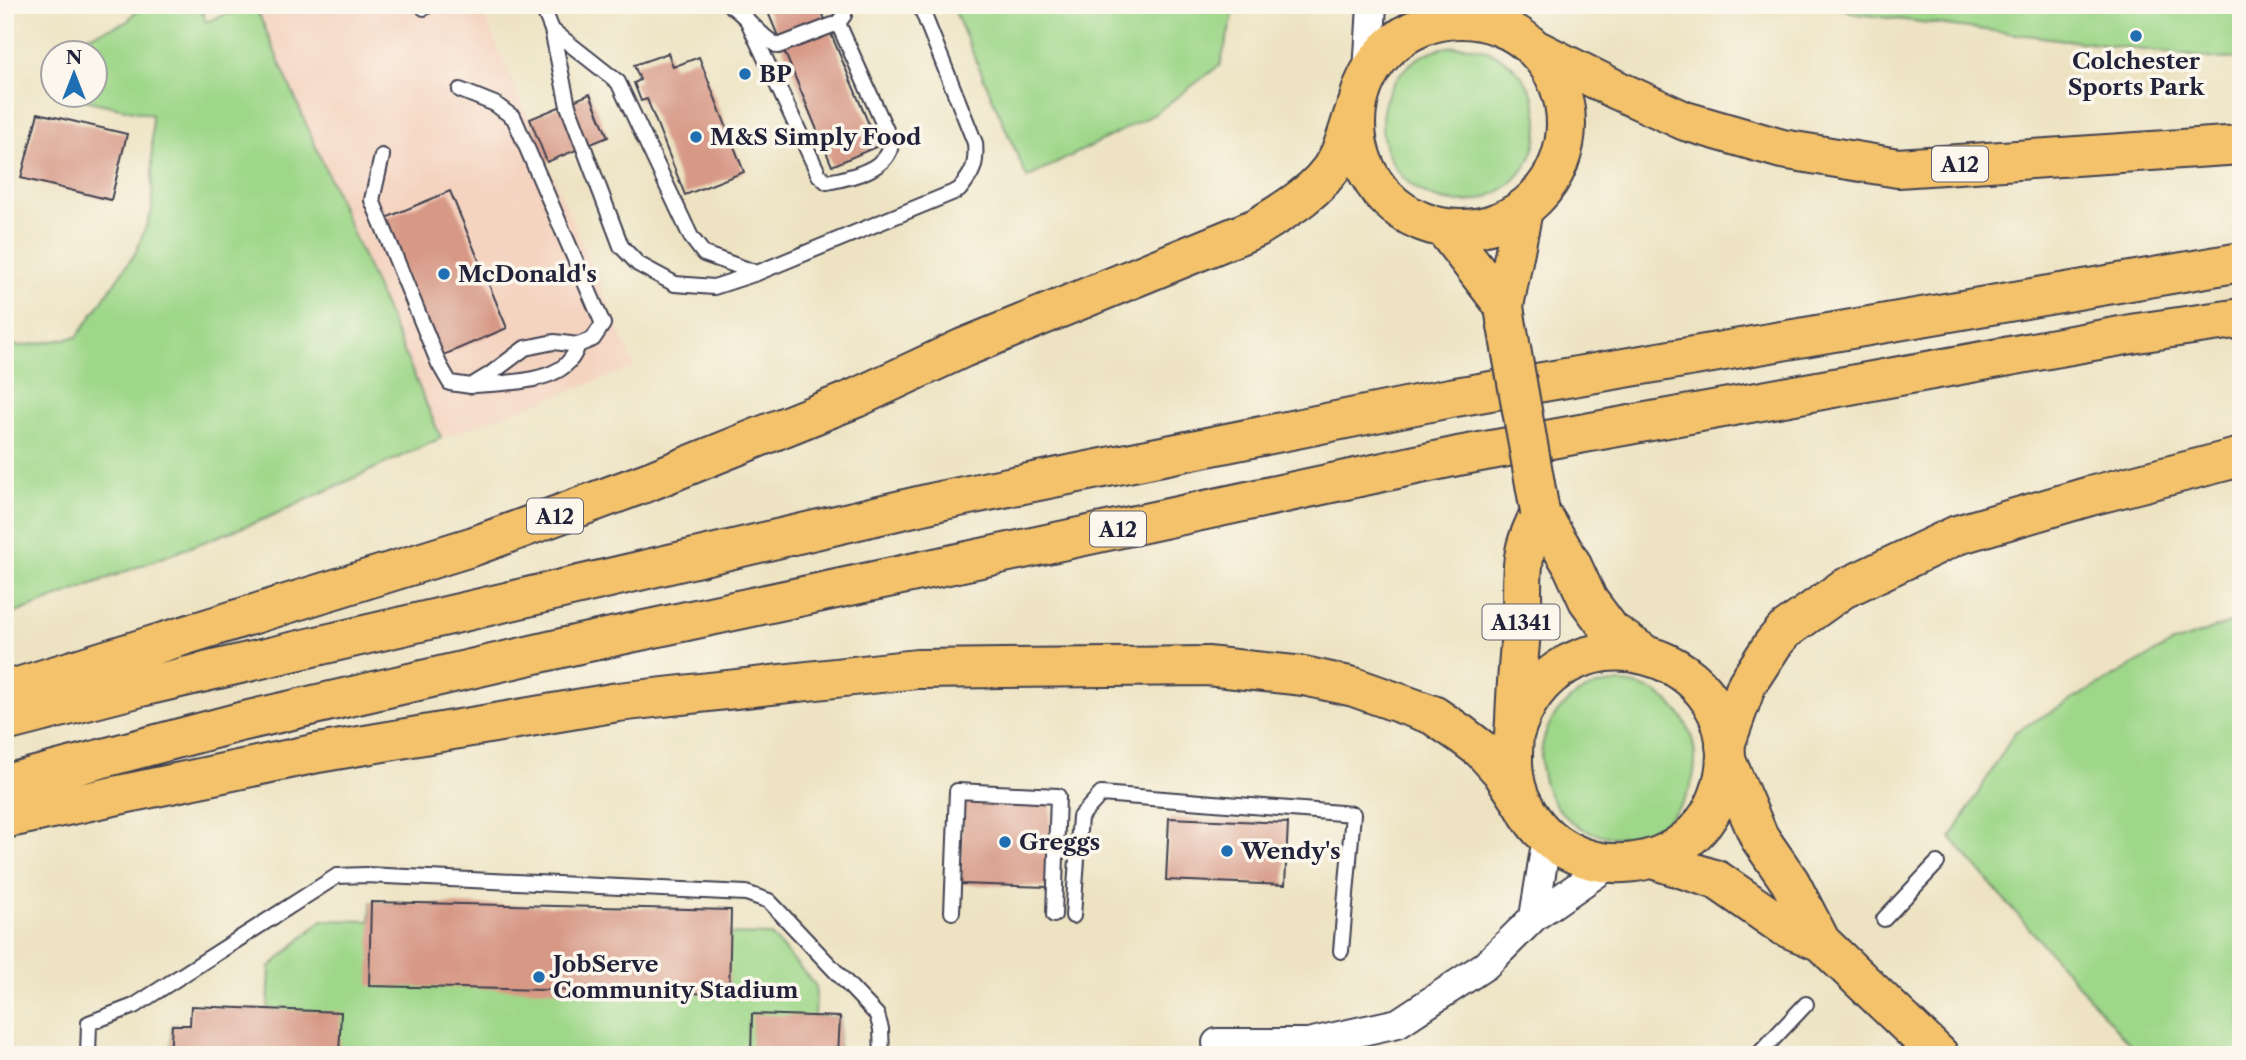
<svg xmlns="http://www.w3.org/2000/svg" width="2246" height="1060" viewBox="0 0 2246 1060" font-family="'Libre Caslon Text',serif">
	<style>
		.built { fill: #f4d3c0 }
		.green { fill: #9ed789; stroke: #607c62; stroke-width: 2 }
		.building { fill: #d79986 }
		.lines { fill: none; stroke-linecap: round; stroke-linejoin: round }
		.lane-casing { stroke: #403f4f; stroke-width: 18 }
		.street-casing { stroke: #403f4f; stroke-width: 32 }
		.primary-casing { stroke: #403f4f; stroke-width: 42 }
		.highway-casing { stroke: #403f4f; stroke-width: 42 }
		.lane { stroke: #fff; stroke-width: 14 }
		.street { stroke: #fff; stroke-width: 28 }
		.primary { stroke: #f3c26a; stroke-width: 38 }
		.highway { stroke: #f3c26a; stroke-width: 38 }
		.primary-bridge-casing { stroke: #403f4f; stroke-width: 42; stroke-linecap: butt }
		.primary-bridge { stroke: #f3c26a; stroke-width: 38 }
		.poi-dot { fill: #1f6fb2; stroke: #fbf7ec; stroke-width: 2.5 }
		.labels { text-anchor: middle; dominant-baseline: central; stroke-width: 7; stroke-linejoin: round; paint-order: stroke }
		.shield { fill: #fbf7ec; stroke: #636270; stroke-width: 2 }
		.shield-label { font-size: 21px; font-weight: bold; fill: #22223b }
		.poi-label { font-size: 23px; font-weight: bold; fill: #22223b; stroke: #fbf7ec; text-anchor: start }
	</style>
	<rect width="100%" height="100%" fill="#fbf7ec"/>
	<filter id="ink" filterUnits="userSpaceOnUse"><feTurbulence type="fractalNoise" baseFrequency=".0143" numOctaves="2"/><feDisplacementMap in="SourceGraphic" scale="14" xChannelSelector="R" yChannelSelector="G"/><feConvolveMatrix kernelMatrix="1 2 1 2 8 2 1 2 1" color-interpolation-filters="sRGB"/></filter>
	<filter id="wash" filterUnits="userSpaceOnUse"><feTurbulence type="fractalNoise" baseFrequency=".00686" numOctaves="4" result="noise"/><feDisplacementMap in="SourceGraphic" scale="28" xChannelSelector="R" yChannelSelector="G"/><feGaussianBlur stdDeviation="1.57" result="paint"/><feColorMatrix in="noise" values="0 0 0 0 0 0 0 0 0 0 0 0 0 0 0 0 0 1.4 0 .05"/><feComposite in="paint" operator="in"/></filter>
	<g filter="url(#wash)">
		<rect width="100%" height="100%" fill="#ede3c2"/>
		<path class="built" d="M 255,5 L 480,5 L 635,367 L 441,438 Z"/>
		<path class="green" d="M 141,5 L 200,5 L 206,22 L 250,5 L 255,5 L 441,438 L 267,518 L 5,617 L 5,345 L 22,346 L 77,337 L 136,252 L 152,211 L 152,115 L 62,95 L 94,94 L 94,52 L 57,52 L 60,46 L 127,22 Z
			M 952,5 L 1236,5 L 1220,65 L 1153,115 L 1027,178 Z
			M 1834,5 L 2241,5 L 2241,58 L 2217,59 L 1857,14 Z
			M1382 124a78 78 0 1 1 156 0a78 78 0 1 1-156 0Z
			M 2241,619 L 2241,1055 L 2139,1055 L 1951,838 L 2015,732 L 2171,644 Z
			M1541 760a77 77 0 1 1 154 0a77 77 0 1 1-154 0Z
			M 371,902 L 730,934 L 771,935 L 816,986 L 815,1017 L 840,1017 L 838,1055 L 170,1055 L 172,1025 L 190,1025 L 268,1009 L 270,967 L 322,920 L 370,921 Z"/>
		<g id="blocks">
			<path class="building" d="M 765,5 L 819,5 L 878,146 L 832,166 Z
				M 668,53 L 673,67 L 699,57 L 744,172 L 685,195 L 647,99 L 641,101 L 634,83 L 640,80 L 634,65 Z
				M 590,94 L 608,137 L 547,162 L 530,119 Z
				M 38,113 L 127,134 L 111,200 L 21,178 Z
				M 450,191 L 507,328 L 439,357 L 381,220 Z
				M 964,797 L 1051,800 L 1048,887 L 960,884 Z
				M 1169,818 L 1288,823 L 1285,885 L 1166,880 Z
				M 371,902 L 731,910 L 729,994 L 369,986 Z
				M 191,1006 L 341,1012 L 339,1055 L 170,1055 L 172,1025 L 190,1025 Z
				M 752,1014 L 840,1017 L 838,1055 L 751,1055 Z"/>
		</g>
	</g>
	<g filter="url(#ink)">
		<use href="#blocks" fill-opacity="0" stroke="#403f4f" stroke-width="2"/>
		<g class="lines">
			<g class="lane-casing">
				<path id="lane" d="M 542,5 L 552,30 L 568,106 L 621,246 L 638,264 L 675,284 L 714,287 L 757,273 L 959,190 C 973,173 977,165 975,143 L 920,5
					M 730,5 C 748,17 759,36 778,46 L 838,23 L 844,15 L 845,5
					M 424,8 L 427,5
					M 745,15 L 819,175 L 827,182 C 849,178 892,169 891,141 L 838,23
					M 552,30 L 618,82 L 691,237 L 704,254 L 757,273
					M 382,156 L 372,200 L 439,364 L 450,383 L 471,386 L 489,375 L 525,348 L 554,342 L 578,345 L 593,339 L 603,324 L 514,118 L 495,104 L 460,90
					M 475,385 C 502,383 553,383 570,360 C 574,356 576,350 578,345
					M 952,912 L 957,791 L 1058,796 L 1054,915
					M 1073,916 L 1080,817 L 1101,794 L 1353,814 L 1341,951
					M 1884,919 L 1937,863
					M 1759,1054 L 1806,1004
					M 88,1055 L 89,1023 L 134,1006 L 337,876 L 366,875 L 746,893 L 769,901 L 877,1015 L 881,1029 L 882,1055"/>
			</g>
			<g class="street-casing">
				<path id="street" d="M 1480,5 L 1513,31
					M 1368,73 L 1372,5
					M 1534,917 L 1547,837
					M 1217,1043 L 1308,1043 L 1398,1023 L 1486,965 L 1534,917 L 1610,864"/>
			</g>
			<g class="primary-casing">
				<path id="primary" d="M1356 124a105 105 0 1 1 210 0a105 105 0 1 1-210 0Z
					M 1444,228 L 1504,306
					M 1506,320 L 1504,306 L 1523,210
					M 1540,512 L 1571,563 L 1588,600 L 1611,631 L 1643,653
					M 1514,735 C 1557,591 1756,651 1722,784 C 1698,879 1566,892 1523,804 C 1509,777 1513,750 1515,721 C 1516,687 1519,654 1522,620 C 1523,598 1520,573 1525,552 C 1527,538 1535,524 1540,512
					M 1726,760 L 1759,837 L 1790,882 L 1821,942 L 1939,1055
					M 1652,859 L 1717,880 L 1783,926 L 1821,942"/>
			</g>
			<g class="highway-casing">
				<path id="highway" d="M 1539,51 L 1617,90 L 1685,121 L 1782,149 L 1898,168 L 2241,145
					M 5,691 L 474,546 L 650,481 L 856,398 L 963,348 L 1256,228 C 1284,211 1319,191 1336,161 C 1345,146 1349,126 1355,110
					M 5,722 L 141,687 L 944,500 L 1450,398 L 2241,262
					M 1725,745 L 1747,684 L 1773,644 L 1784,631 L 1843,589 L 1957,535 L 2090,496 L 2241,457
					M 5,784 L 240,722 L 579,644 L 1458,456 L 2137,333 L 2241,318
					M 5,819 L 318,753 L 618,702 L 917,669 L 1207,666 L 1304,676 L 1354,687 L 1433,715 L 1461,734 L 1482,750 L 1501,771 L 1523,804"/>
			</g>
			<use href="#lane" class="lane"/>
			<use href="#street" class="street"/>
			<use href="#primary" class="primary"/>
			<use href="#highway" class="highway"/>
			<g class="primary-bridge-casing">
				<path id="primary-bridge" d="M 1506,320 L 1540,512"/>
			</g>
			<use href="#primary-bridge" class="primary-bridge"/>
		</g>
	</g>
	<g class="poi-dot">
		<circle cx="2136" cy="36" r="7"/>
		<circle cx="745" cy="74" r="7"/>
		<circle cx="696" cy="137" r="7"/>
		<circle cx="444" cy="274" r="7"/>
		<circle cx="1005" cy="842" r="7"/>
		<circle cx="1227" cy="851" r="7"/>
		<circle cx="539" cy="977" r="7"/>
	</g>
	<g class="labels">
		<g class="shield">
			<rect x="1932" y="146.5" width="56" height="35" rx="5"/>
			<rect x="527" y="498.5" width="56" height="35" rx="5"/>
			<rect x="1090" y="511.5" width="56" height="35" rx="5"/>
			<rect x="1482.5" y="604.5" width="77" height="35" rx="5"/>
		</g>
		<g class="shield-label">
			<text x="1960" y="164">A12</text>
			<text x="555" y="516">A12</text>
			<text x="1118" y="529">A12</text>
			<text x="1521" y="622">A1341</text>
		</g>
		<g class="poi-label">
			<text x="2136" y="61" text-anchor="middle">Colchester<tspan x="2136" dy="26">Sports Park</tspan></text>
			<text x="759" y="74">BP</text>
			<text x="710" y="137">M&amp;S Simply Food</text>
			<text x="458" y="274">McDonald's</text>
			<text x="1019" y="842">Greggs</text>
			<text x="1241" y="851">Wendy's</text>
			<text x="553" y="964">JobServe<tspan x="553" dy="26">Community Stadium</tspan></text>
		</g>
	</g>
	<rect width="2246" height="1060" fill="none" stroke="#fbf7ec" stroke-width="28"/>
	<g transform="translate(74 74)"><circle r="33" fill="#fbf7ec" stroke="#a4a2a5" stroke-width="2"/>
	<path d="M0-5L12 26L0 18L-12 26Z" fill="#1f6fb2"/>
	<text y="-10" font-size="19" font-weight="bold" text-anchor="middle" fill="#22223b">N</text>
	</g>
</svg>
